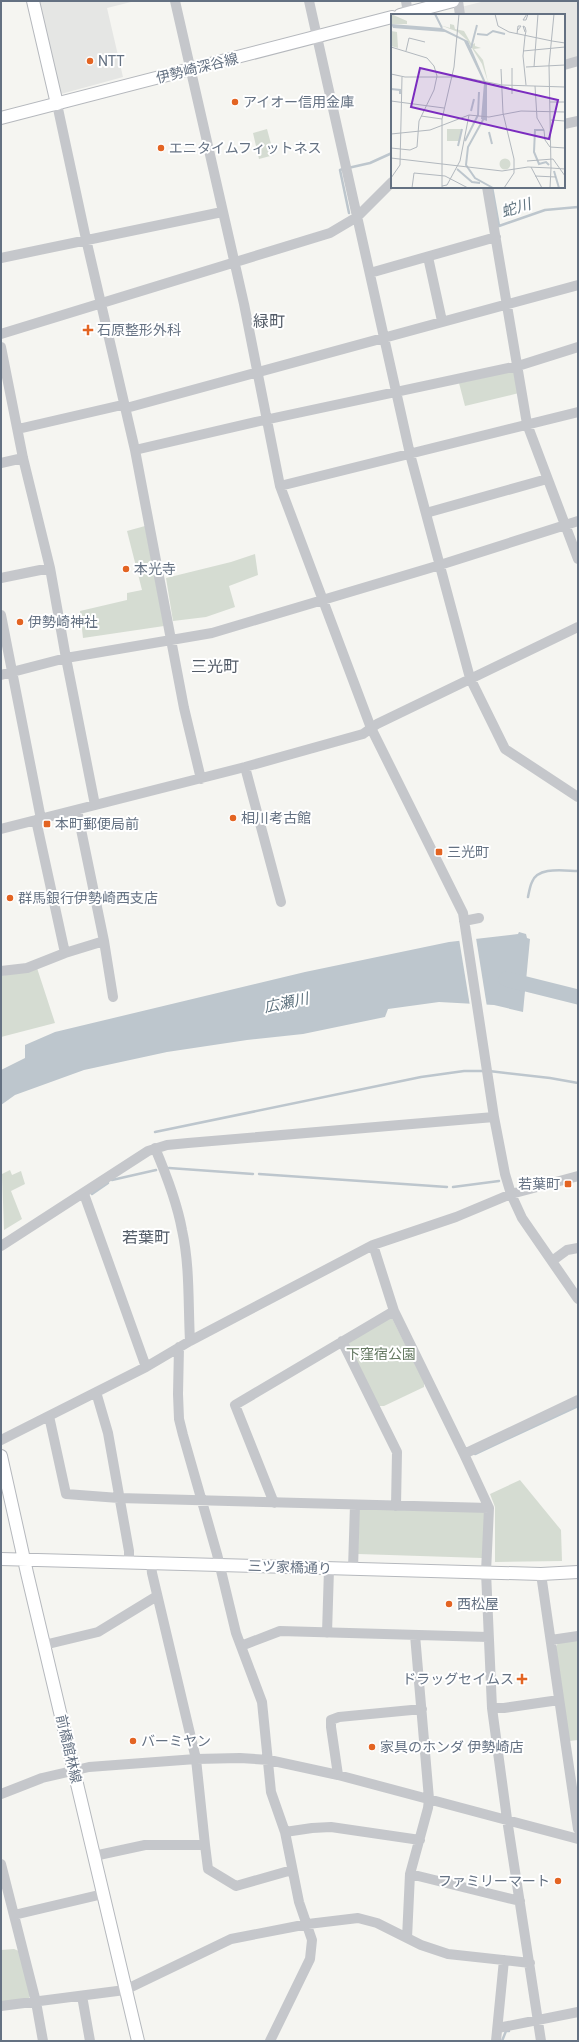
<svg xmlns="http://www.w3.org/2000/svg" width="579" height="2042" viewBox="0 0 579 2042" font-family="Roboto,'Noto Sans JP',sans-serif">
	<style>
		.built { fill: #e5e6e4 }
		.green { fill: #d5dcd2 }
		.water { fill: #bdc6cd }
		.pier { fill: #f5f5f1 }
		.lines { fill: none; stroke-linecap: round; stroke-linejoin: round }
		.stream { stroke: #bdc6cd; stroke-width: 2.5 }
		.river { stroke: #bdc6cd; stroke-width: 15 }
		.major-casing { stroke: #b5b8bd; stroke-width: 14 }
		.minor { stroke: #c5c7cb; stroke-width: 10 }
		.major { stroke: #fff; stroke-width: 12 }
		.poi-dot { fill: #e36422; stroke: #fff; stroke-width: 1.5 }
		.labels { text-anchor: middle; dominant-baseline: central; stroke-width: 4; stroke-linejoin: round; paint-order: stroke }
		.poi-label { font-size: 14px; fill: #647182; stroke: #fff; text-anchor: start }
		.street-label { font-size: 14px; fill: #647182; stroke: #fff }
		.park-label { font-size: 14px; fill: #657962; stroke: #fff }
		.water-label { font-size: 15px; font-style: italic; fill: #5f737f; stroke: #fff }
		.quarter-label { font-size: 16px; fill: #525b67; stroke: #fff }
		.inset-river { fill: none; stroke: #bdc6cd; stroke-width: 2 }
		.inset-road { fill: none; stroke: #b2b8be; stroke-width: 1 }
		.view { fill: #7b2cbf; fill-opacity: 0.15; stroke: #7b2cbf; stroke-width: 2 }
		.inset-edge { fill: none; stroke: #647182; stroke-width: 2 }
	</style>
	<rect width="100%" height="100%" fill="#f5f5f1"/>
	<path class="built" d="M 39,1 L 135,1 L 107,8 L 123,77 L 61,94 Z
		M 485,1 L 578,1 L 578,59 L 564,63 L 564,15 L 463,15 L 461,7 Z"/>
	<path class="green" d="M 267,129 L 274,155 L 259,159 L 253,133 Z
		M 514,371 L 519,393 L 465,406 L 459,383 Z
		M 145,526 L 164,626 L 83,638 L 80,611 L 127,600 L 127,593 L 142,590 L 127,531 Z
		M 255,554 L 258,575 L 229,586 L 235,607 L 206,617 L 173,621 L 166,578 L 231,562 Z
		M 37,968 L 55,1023 L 1,1037 L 1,976 Z
		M 10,1170 L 12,1175 L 21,1171 L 25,1184 L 11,1191 L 22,1219 L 4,1230 L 2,1174 Z
		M 388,1317 L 392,1318 L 424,1382 L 424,1387 L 384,1406 L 379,1406 L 348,1345 L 349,1340 Z
		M 520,1480 L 561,1530 L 562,1561 L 495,1562 L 495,1507 L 490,1494 Z
		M 359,1509 L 484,1511 L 486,1513 L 482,1558 L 358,1554 Z
		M 578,1640 L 578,1740 L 569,1741 L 556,1647 L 558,1643 Z
		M 14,1949 L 19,1951 L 30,1996 L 29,1998 L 1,2002 L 1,1950 Z"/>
	<path class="water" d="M 519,932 L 526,934 L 527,938 L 530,939 L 523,1012 L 494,1005 L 439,1002 L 388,1009 L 385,1017 L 303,1034 L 247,1040 L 167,1052 L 84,1070 L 15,1095 L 1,1105 L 1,1070 L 25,1058 L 25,1045 L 55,1032 L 305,972 L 449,942 L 518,934 Z"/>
	<path class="pier" d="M 476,938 L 487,1007 L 470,1006 L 459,939 Z"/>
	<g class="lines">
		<path class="stream" d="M 348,168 L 370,163 L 392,153
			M 343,169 L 340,170 L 349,213
			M 492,187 L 499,226 L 545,210 L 578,207
			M 528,897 C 529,892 530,886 532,882 C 538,866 565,871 578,871
			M 489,1071 L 550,1078 L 578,1083
			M 155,1132 L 421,1077 L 464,1071 L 484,1071
			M 169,1168 L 253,1174
			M 259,1174 L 447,1187
			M 112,1180 L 156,1170
			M 453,1187 L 499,1181
			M 92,1194 L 108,1183
			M 475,1454 L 578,1406
			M 502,2041 L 506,2031 L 509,2031"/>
		<path class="river" d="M 506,979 L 578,997"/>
		<g class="major-casing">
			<path id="major" d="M 33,1 L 57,104
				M 400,15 L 453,1
				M 1,118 L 392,17
				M 1,1456 L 27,1573 L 138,2041
				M 1,1559 L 541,1574 L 578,1572"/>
		</g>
		<path class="minor" d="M 175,1 L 244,304 L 280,486 L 371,728 L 463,913 L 494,1117 L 505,1174 L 511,1194 L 522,1218 L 578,1299
			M 309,1 L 410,454 L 470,678 L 505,749 L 578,797
			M 406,1 L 408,13
			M 458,1 L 460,15
			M 564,65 L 578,61
			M 57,104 L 86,239 L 135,450 L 184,708 L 201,779
			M 564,124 L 578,121
			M 487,187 L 527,424 L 578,559
			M 428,257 L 442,321
			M 1,258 L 222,212
			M 370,273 L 496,237
			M 1,334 L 330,233 L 357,217 L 392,182
			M 1,347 L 23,458 L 50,568 L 66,658 L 95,805
			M 18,429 L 122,405 L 130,407 L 578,285
			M 135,450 L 260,421 L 518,366 L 578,347
			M 1,463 L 23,458
			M 280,486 L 578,412
			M 426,513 L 547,479
			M 1,578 L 50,568
			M 1,615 L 41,819
			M 1,675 L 66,658 L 212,633 L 440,565 L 578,521
			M 245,767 L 281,902
			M 77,810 L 104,941 L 113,997
			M 36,820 L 65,953
			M 1,829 L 245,767 L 363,734 L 377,724 L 578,627
			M 464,921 L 479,918
			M 1,971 L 27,968 L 65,953 L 104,941
			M 155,1148 C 166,1174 177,1202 182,1230 C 190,1266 188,1304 190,1341
			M 84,1194 L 146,1367
			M 373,1245 L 394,1311 L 464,1454 L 489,1508 L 486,1572 L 492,1708 L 507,1819 L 541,2041
			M 1,1246 L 148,1151 L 167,1145 L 188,1143 L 494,1117
			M 552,1261 L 567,1250 L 578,1248
			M 342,1341 L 397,1452 L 396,1506
			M 179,1347 L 178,1394 L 179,1419 L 183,1435 L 217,1554 L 236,1633 L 262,1702 L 271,1792 L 285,1832 L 299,1902 L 312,1940 L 310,1959 L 270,2041
			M 96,1392 L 108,1433 L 129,1551 L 129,1562
			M 49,1416 L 66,1494 L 119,1498 L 489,1508
			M 1,1440 L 146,1367 L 190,1341 L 373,1245 L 456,1217 L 511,1194 L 578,1176
			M 464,1454 L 578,1400
			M 274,1503 L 235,1405 L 394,1311
			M 353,1569 L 355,1505
			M 541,1574 L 578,1829
			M 327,1633 L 329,1569
			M 551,1640 L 578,1636
			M 44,1645 L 98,1632 L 157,1596
			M 241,1646 L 280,1631 L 488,1637
			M 492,1708 L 504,1708 L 559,1700
			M 338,1775 L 331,1727 L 331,1720 L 339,1717 L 422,1709
			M 1,1794 L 42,1778 L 89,1767 L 196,1759 L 240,1758 L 269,1760 L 338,1775 L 578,1839
			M 285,1832 L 312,1828 L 331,1827 L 420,1840
			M 205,1845 L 208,1869 L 236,1886 L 292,1870
			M 94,1856 L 145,1845 L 205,1845 L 196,1759 L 152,1573 L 151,1563
			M 1,1864 L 36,2002 L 43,2041
			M 410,1874 L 520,1901
			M 14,1915 L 103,1894
			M 407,1938 L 410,1874 L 428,1808 L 429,1799 L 415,1635
			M 82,1996 L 90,2041
			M 1,2006 L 125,1990 L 231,1939 L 308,1924 L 358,1918 L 377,1923 L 421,1945 L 448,1954 L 530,1963
			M 498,2028 L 578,2012
			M 496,2041 L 504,1960"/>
		<use href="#major" class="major"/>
	</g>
	<g class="poi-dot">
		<circle cx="90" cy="61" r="4"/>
		<circle cx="235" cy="102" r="4"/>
		<circle cx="161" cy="148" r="4"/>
		<path d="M86 324h4v4h4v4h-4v4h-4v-4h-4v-4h4z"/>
		<circle cx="126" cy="569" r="4"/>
		<circle cx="20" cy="622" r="4"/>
		<circle cx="233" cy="818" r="4"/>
		<rect x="43" y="820" width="8" height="8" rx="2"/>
		<rect x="435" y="848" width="8" height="8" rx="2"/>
		<circle cx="10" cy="898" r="4"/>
		<rect x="564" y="1180" width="8" height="8" rx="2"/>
		<circle cx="449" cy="1604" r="4"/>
		<path d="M520 1673h4v4h4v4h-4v4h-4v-4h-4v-4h4z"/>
		<circle cx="133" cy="1741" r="4"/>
		<circle cx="372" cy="1747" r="4"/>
		<circle cx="558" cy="1881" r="4"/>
	</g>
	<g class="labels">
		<g class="poi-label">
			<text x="98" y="61">NTT</text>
			<text x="243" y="102">アイオー信用金庫</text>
			<text x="169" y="148">エニタイムフィットネス</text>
			<text x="97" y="330">石原整形外科</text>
			<text x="134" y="569">本光寺</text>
			<text x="28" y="622">伊勢崎神社</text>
			<text x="241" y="818">相川考古館</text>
			<text x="55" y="824">本町郵便局前</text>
			<text x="447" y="852">三光町</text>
			<text x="18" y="898">群馬銀行伊勢崎西支店</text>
			<text x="560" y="1184" text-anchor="end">若葉町</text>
			<text x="457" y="1604">西松屋</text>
			<text x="514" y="1679" text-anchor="end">ドラッグセイムス</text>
			<text x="141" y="1741">バーミヤン</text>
			<text x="380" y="1747">家具のホンダ 伊勢崎店</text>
			<text x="550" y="1881" text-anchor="end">ファミリーマート</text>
		</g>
		<g class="street-label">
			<text transform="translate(197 68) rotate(-14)">伊勢崎深谷線</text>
			<text transform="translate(290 1567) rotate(2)">三ツ家橋通り</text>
			<text transform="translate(69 1749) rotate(77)">前橋館林線</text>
		</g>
		<g class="park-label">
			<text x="381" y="1354">下窪宿公園</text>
		</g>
		<g class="water-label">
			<text transform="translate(516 208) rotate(-17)">蛇川</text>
			<text transform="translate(286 1003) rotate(-12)">広瀬川</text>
		</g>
		<g class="quarter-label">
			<text x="269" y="321">緑町</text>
			<text x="215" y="666">三光町</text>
			<text x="146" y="1237">若葉町</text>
		</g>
	</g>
	<g transform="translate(391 14)">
		<rect width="174" height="174" fill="#f5f5f1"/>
		<path d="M 0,0 L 16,7 L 16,10 L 0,10 ZM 59,10 L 63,11 L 64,15 L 73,17 L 81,31 L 84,29 L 84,32 L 90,34 L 83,35 L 92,46 L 97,68 L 91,50 L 76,26 L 67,18 L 49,11 L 59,14 ZM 0,17 L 6,18 L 7,34 L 0,32 ZM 56,115 L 71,115 L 69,127 L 56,127 ZM108.5 150a5.5 5.5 0 1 1 11 0a5.5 5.5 0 1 1-11 0Z" fill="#d5dcd2"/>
		<path d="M 0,10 L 51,14 L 77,27 L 96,71 L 96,107 L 90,105 L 93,69 L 73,27 L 54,18 L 2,14 Z" fill="#bdc6cd"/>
		<path class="inset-river" d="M 44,0 L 51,14M 86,20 L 96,21 L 102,17 L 114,20M 80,34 L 86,11M 0,75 L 9,76 L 9,80M 80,97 L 83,85M 93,104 L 77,133 L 75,151 L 84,164 L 102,174M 153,116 L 144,116 L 143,138 L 148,150 L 155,148 L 158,151M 98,118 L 101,130M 74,127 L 87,101 L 88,78M 67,132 L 71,115M 66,155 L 81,168 L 89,169M 163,157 L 168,174"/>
		<path class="inset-road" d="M 104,0 L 107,12 L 118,18 L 161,27M 136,0 L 132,6 L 135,6 L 137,0M 126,20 L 127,12 L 130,12 L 127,16M 134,22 L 135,17 L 134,13 L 132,12 L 134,18M 134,22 L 132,42 L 135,71M 161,27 L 174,29M 0,33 L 36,44 L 43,52 L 46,62 L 43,76 L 28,107 L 26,133 L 19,136 L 0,134M 15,37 L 18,24 L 34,28M 132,37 L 174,33M 135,53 L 174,51M 143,53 L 147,0M 121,54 L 121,80M 110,55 L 112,99 L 123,145 L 123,159 L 113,174M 0,60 L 14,63 L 71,63 L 111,71 L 174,73M 144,72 L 146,104 L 153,116 L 154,126 L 159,133 L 174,134M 0,87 L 53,94M 159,88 L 174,88M 30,102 L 51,105M 160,106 L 174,107M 0,120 L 39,116 L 78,101 L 98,103 L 130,97 L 174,98M 0,144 L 111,157 L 137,153 L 160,154 L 158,51 L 163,0M 136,147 L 162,145 L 174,162M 140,153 L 151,174M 160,154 L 174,155M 144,162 L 165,163M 0,164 L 9,151 L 11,63M 51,172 L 56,171 L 69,147 L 78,101M 21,174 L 23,159 L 54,162 L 77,174M 51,174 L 51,105 L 63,53 L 68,0M 159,174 L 160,154"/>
		<path class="view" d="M 29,54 L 167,86 L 158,125 L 20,93 Z"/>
		<rect width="174" height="174" class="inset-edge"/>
	</g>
	<rect width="579" height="2042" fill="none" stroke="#647182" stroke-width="4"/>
</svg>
